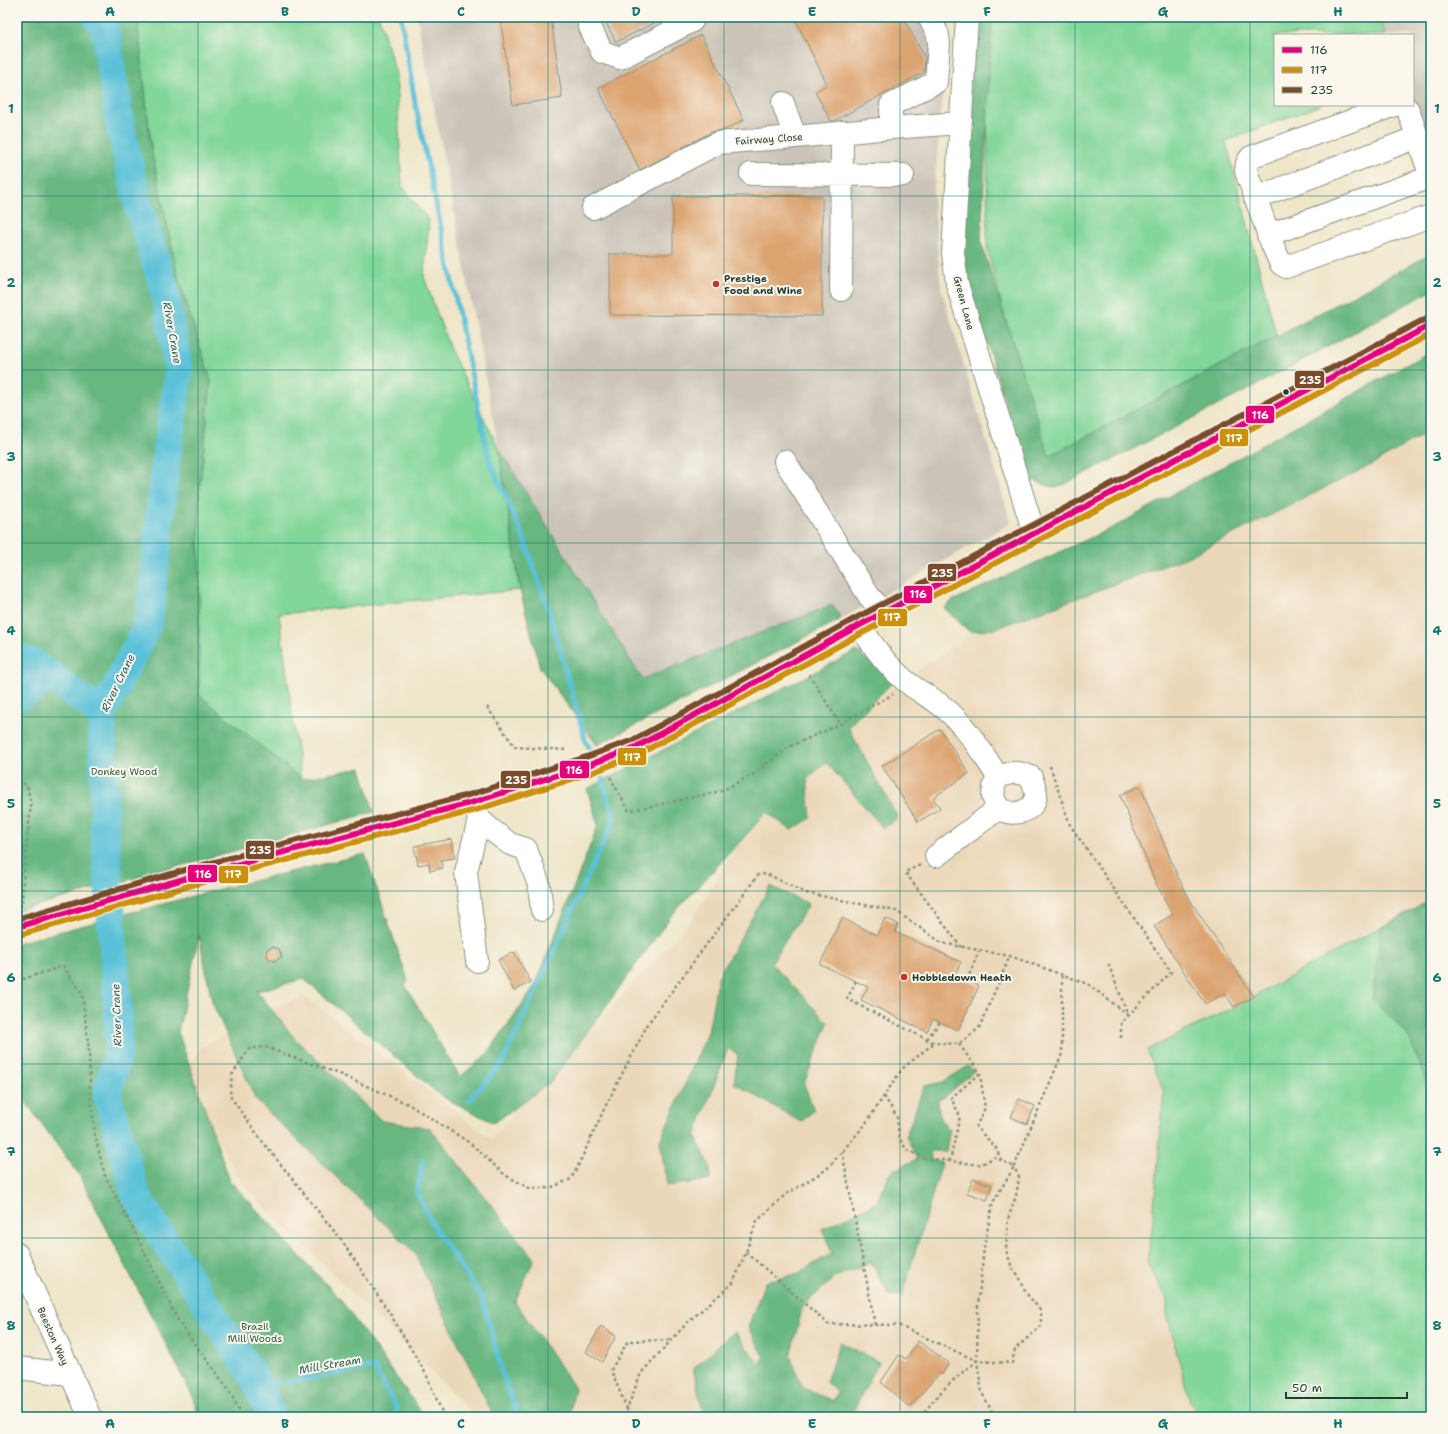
<svg xmlns="http://www.w3.org/2000/svg" width="1448" height="1434" viewBox="0 0 1448 1434" font-family="'Shantell Sans',sans-serif">
	<style>
		.built { fill: #ebd8ba }
		.industrial { fill: #cbc3b8 }
		.green { fill: #81d699; stroke: #508a66 }
		.forest { fill: #68b781; stroke: #447a5a }
		.lines { fill: none; stroke-linecap: round; stroke-linejoin: round }
		.stream { stroke: #5ac1d8; stroke-width: 5 }
		.river { stroke: #5ac1d8; stroke-width: 29 }
		.building { fill: #dba370 }
		.minor-casing { stroke: #87927e; stroke-width: 24 }
		.major-casing { stroke: #87927e; stroke-width: 24 }
		.path { stroke: #87927e; stroke-width: 2.5; stroke-dasharray: 3 3; stroke-linecap: butt }
		.minor { stroke: #fff; stroke-width: 22 }
		.major { stroke: #fff; stroke-width: 22 }
		.major-bridge-casing { stroke: #87927e; stroke-width: 24; stroke-linecap: butt }
		.major-bridge { stroke: #fff; stroke-width: 22 }
		.bus-1-casing { stroke: #fbf7ec; stroke-width: 9 }
		.bus-2-casing { stroke: #fbf7ec; stroke-width: 9 }
		.bus-3-casing { stroke: #fbf7ec; stroke-width: 9 }
		.bus-1 { stroke: #e5007d; stroke-width: 6 }
		.bus-2 { stroke: #cc910a; stroke-width: 6 }
		.bus-3 { stroke: #7a4b2a; stroke-width: 6 }
		.grid { fill: none; stroke: #0f766e; stroke-width: 1; stroke-opacity: 0.55 }
		.poi-dot { fill: #c8321e; stroke: #fbf7ec; stroke-width: 1.5 }
		.bus-dot { fill: #1f3d34; stroke: #fbf7ec; stroke-width: 1.5 }
		.labels { text-anchor: middle; dominant-baseline: central; stroke-width: 4; stroke-linejoin: round; paint-order: stroke }
		.street-label { font-size: 10px; fill: #1f3d34; stroke: #fbf7ec }
		.poi-label { font-size: 10px; font-weight: bold; fill: #1f3d34; stroke: #fbf7ec; text-anchor: start }
		.park-label { font-size: 10px; fill: #335c48; stroke: #fbf7ec }
		.water-label { font-size: 11px; font-style: italic; fill: #2e5e5d; stroke: #fbf7ec }
		.line-badge { stroke: #fbf7ec; stroke-width: 1.5 }
		.badge-label { font-size: 11px; text-anchor: middle; font-weight: bold; fill: #fff }
		.neatline { fill: none; stroke: #0f766e; stroke-width: 1.5 }
		.grid-label { font-size: 13px; text-anchor: middle; font-weight: bold; fill: #0f766e }
	</style>
	<rect width="100%" height="100%" fill="#fbf7ec"/>
	<filter id="ink" filterUnits="userSpaceOnUse"><feTurbulence type="fractalNoise" baseFrequency=".025" numOctaves="2"/><feDisplacementMap in="SourceGraphic" scale="8" xChannelSelector="R" yChannelSelector="G"/><feConvolveMatrix kernelMatrix="1 2 1 2 8 2 1 2 1" color-interpolation-filters="sRGB"/></filter>
	<filter id="wash" filterUnits="userSpaceOnUse"><feTurbulence type="fractalNoise" baseFrequency=".012" numOctaves="4" result="noise"/><feDisplacementMap in="SourceGraphic" scale="16" xChannelSelector="R" yChannelSelector="G"/><feGaussianBlur stdDeviation="0.9" result="paint"/><feColorMatrix in="noise" values="0 0 0 0 0 0 0 0 0 0 0 0 0 0 0 0 0 1.4 0 .05"/><feComposite in="paint" operator="in"/></filter>
	<g filter="url(#wash)">
		<rect width="100%" height="100%" fill="#efe6c9"/>
		<path class="built" d="M 1431,407 L 1431,900 L 1381,928 L 1431,1417 L 477,1417 L 244,1186 L 180,1074 L 201,1047 L 303,995 L 491,1139 L 693,918 L 790,758 L 961,641 Z"/>
		<path class="industrial" d="M 417,17 L 950,17 L 933,197 L 941,288 L 1011,523 L 841,619 L 832,605 L 642,679 L 499,449 Z
			M 1379,17 L 1431,17 L 1431,165 L 1413,105 L 1413,35 L 1386,35 Z"/>
		<path class="green" d="M 137,17 L 379,17 L 396,74 L 402,186 L 429,221 L 424,277 L 450,349 L 499,449 L 520,590 L 279,614 L 301,779 L 199,695 L 199,495 L 211,381 L 178,277 L 152,154 Z
			M 988,17 L 1379,17 L 1386,35 L 1275,35 L 1275,105 L 1321,105 L 1226,141 L 1281,353 L 1043,470 L 987,248 Z
			M 1431,900 L 1431,1417 L 1202,1417 L 1190,1402 L 1167,1315 L 1167,1299 L 1147,1262 L 1152,1229 L 1164,1092 L 1147,1050 L 1234,1007 Z"/>
		<path class="forest" d="M 17,17 L 137,17 L 151,148 L 178,277 L 211,381 L 199,495 L 199,695 L 301,779 L 361,768 L 374,812 L 17,911 Z
			M 975,17 L 992,17 L 981,242 L 1049,456 L 1431,254 L 1431,291 L 1242,393 L 1057,488 L 1028,479 L 969,283 L 961,236 Z
			M 1431,351 L 1431,430 L 1373,464 L 1185,558 L 994,629 L 970,632 L 944,608 L 952,601 L 1114,527 Z
			M 499,449 L 642,679 L 832,605 L 841,619 L 597,745 L 540,668 L 520,590 Z
			M 856,651 L 895,680 L 848,727 L 898,818 L 883,828 L 826,762 L 807,779 L 811,818 L 791,830 L 766,812 L 748,833 L 672,915 L 551,1082 L 494,1123 L 441,1096 L 304,979 L 257,991 L 295,1039 L 382,1121 L 430,1128 L 534,1259 L 515,1302 L 575,1388 L 569,1417 L 494,1417 L 414,1252 L 256,1100 L 212,1002 L 199,935 L 178,1032 L 230,1181 L 340,1299 L 425,1417 L 199,1417 L 192,1395 L 79,1175 L 17,1090 L 17,943 L 223,888 L 365,854 L 408,981 L 405,985 L 460,1077 L 487,1054 L 536,984 L 598,825 L 587,789 Z
			M 770,886 L 809,904 L 771,963 L 828,1023 L 804,1084 L 814,1110 L 801,1122 L 734,1083 L 738,1055 L 728,1048 L 695,1136 L 710,1166 L 710,1180 L 667,1186 L 660,1141 L 708,1032 L 718,977 Z
			M 1431,900 L 1431,1091 L 1407,1034 L 1372,999 L 1381,928 Z
			M 968,1066 L 974,1071 L 946,1096 L 938,1100 L 940,1119 L 950,1129 L 946,1151 L 930,1151 L 931,1160 L 942,1163 L 902,1296 L 889,1295 L 871,1262 L 835,1277 L 803,1306 L 790,1356 L 803,1388 L 833,1401 L 838,1393 L 826,1382 L 840,1342 L 879,1362 L 850,1417 L 704,1417 L 693,1369 L 734,1331 L 760,1365 L 764,1356 L 748,1327 L 765,1282 L 797,1274 L 832,1253 L 822,1229 L 876,1203 L 890,1172 L 917,1159 L 906,1136 L 924,1086 L 943,1082 Z"/>
		<g class="lines">
			<path class="stream" d="M 401,17 L 415,102 L 489,460 L 521,531 L 549,611 L 586,742 L 594,757
				M 468,1101 L 503,1062 L 614,819 L 599,767
				M 423,1159 L 417,1192 L 435,1229 L 482,1297 L 502,1373 L 519,1417
				M 256,1381 L 284,1383 L 374,1367 L 397,1409 L 393,1417"/>
			<path class="river" d="M 97,17 L 105,28 L 121,130 L 138,203 L 165,292 L 179,370 L 165,467 L 149,622 L 102,714 L 105,832 L 118,1011 L 118,1054 L 107,1093 L 136,1196 L 256,1381 L 272,1417
				M 17,658 L 33,663 L 102,714
				M 17,696 L 22,695 L 51,675"/>
		</g>
		<g id="blocks">
			<path class="building" d="M 500,17 L 551,17 L 562,98 L 513,105 Z
				M 603,17 L 666,17 L 616,42 Z
				M 794,17 L 903,17 L 925,58 L 924,72 L 834,121 L 831,121 L 815,92 L 827,84 Z
				M 701,35 L 744,120 L 724,130 L 712,132 L 640,170 L 598,88 Z
				M 673,196 L 822,196 L 822,316 L 610,315 L 610,254 L 673,254 Z
				M 940,729 L 969,773 L 933,798 L 940,808 L 918,822 L 882,766 Z
				M 1140,786 L 1178,877 L 1193,905 L 1254,997 L 1234,1007 L 1225,993 L 1205,1004 L 1154,926 L 1173,914 L 1156,884 L 1120,795 Z
				M 452,839 L 455,858 L 441,860 L 443,868 L 430,871 L 429,863 L 418,865 L 414,846 Z
				M 842,918 L 877,935 L 885,918 L 898,924 L 895,932 L 961,962 L 955,974 L 979,986 L 958,1030 L 933,1019 L 927,1032 L 861,1000 L 868,987 L 820,964 Z
				M 273,947 L 279,949 L 282,957 L 274,961 L 268,958 L 266,950 Z
				M 514,952 L 531,982 L 514,991 L 498,960 Z
				M 1019,1099 L 1035,1106 L 1027,1124 L 1011,1117 Z
				M 973,1179 L 992,1185 L 987,1200 L 967,1193 Z
				M 601,1326 L 616,1336 L 602,1362 L 586,1352 Z
				M 918,1341 L 949,1363 L 942,1374 L 940,1373 L 909,1407 L 881,1382 L 899,1355 L 906,1359 Z"/>
		</g>
	</g>
	<g filter="url(#ink)">
		<use href="#blocks" fill-opacity="0" stroke="#87927e" stroke-width="1"/>
		<g class="lines">
			<g class="minor-casing">
				<path id="minor" d="M 588,17 L 589,25 L 602,52 L 620,58 L 692,21
					M 967,17 L 953,253 L 957,284 L 1034,533
					M 783,103 L 795,137
					M 1395,105 L 1251,157 L 1247,163 L 1246,171 L 1272,244 L 1281,264 L 1286,267 L 1431,216
					M 1404,105 L 1408,110 L 1431,177
					M 891,128 L 891,105 L 936,82 L 939,44 L 938,35 L 929,17
					M 751,174 L 903,175
					M 1255,198 L 1418,137
					M 593,208 L 718,143 L 795,137 L 891,128 L 960,123
					M 1268,235 L 1431,177
					M 841,290 L 842,132
					M 785,461 L 869,596 L 884,613
					M 860,625 C 873,647 888,667 908,683 C 921,693 937,701 948,711 C 969,730 983,754 998,777 C 1012,772 1017,771 1031,777 C 1033,783 1036,788 1036,795 C 1035,812 1012,818 999,808 C 997,806 995,801 993,797 L 994,786 L 998,777
					M 475,807 L 479,819 L 489,828 L 510,844 L 526,849 L 539,885 L 542,910
					M 936,856 L 999,808
					M 477,961 L 466,872 L 479,819
					M 17,1254 L 90,1417
					M 17,1368 L 70,1374"/>
			</g>
			<g class="major-casing">
				<path id="major" d="M 614,756 L 636,747 L 860,625 L 1431,325
					M 17,927 L 194,876 L 474,802 L 584,766"/>
			</g>
			<path class="path" d="M 809,674 L 840,724
				M 487,707 L 515,747 L 568,750
				M 1050,766 L 1070,825 L 1171,972 L 1121,1023 L 1121,1038
				M 610,777 L 629,811 L 721,791 L 752,775 L 789,747 L 840,724 L 893,694
				M 17,781 L 27,785 L 31,804 L 23,881 L 22,906
				M 920,865 L 905,872 L 961,947
				M 967,980 L 979,951
				M 17,981 L 63,966 L 82,993 L 89,1051 L 90,1088 L 95,1135 L 105,1176 L 130,1223 L 180,1324 L 229,1390 L 243,1417
				M 856,981 L 847,999 L 934,1043 L 959,1044 L 979,1028 L 1010,956
				M 927,1039 L 940,1022
				M 959,1044 L 980,1073 L 951,1098 L 960,1116 L 950,1161 L 980,1165 L 995,1157 L 1014,1167 L 993,1202 L 984,1247 L 978,1306 L 977,1361 L 982,1393 L 995,1417
				M 980,1073 L 985,1108 L 976,1127 L 996,1148 L 1001,1160
				M 884,1096 L 897,1117 L 899,1138 L 907,1150 L 925,1158 L 950,1161
				M 842,1151 L 875,1325
				M 746,1252 L 828,1324 L 898,1325 L 977,1361 L 1012,1363 L 1015,1349 L 1041,1326 L 1041,1311 L 1026,1293 L 1019,1276 L 1012,1268 L 1006,1250 L 1008,1219 L 1016,1196 L 1018,1184 L 1019,1177 L 1014,1167 L 1062,1054 L 1062,975
				M 627,1409 L 611,1370 L 628,1341 L 670,1340
				M 444,1417 L 426,1374 L 392,1317 L 342,1241 L 262,1141 L 230,1096 L 232,1075 L 249,1049 L 265,1047 L 339,1074 L 408,1104 L 470,1143 L 505,1175 L 529,1188 L 550,1188 L 571,1179 L 578,1166 L 605,1107 L 649,1022 L 758,875 L 767,874 L 806,893 L 896,911 L 942,943 L 1010,956 L 1088,984 L 1128,1015 L 1108,963
				M 628,1417 L 627,1409 L 641,1373 L 687,1323 L 733,1283 L 746,1252 L 756,1222 L 785,1195 L 827,1169 L 864,1126 L 902,1069 L 934,1043
				M 921,1417 C 937,1394 954,1378 977,1361"/>
			<use href="#minor" class="minor"/>
			<use href="#major" class="major"/>
			<g class="major-bridge-casing">
				<path id="major-bridge" d="M 584,766 L 614,756"/>
			</g>
			<use href="#major-bridge" class="major-bridge"/>
			<g class="bus-1-casing">
				<path id="bus-1" d="M 17,927 L 194,876 L 474,802 L 589,765 L 636,747 L 860,625 L 1431,325"/>
			</g>
			<g class="bus-2-casing">
				<path id="bus-2" d="M 19,935 L 196,884 L 476,810 L 591,773 L 639,754 L 864,632 L 1431,334"/>
			</g>
			<g class="bus-3-casing">
				<path id="bus-3" d="M 17,919 L 192,868 L 472,794 L 586,757 L 633,740 L 856,618 L 1427,318"/>
			</g>
			<use href="#bus-1" class="bus-1"/>
			<use href="#bus-2" class="bus-2"/>
			<use href="#bus-3" class="bus-3"/>
		</g>
	</g>
	<path class="grid" d="M 198,17 L 198,1417M 373,17 L 373,1417M 548,17 L 548,1417M 724,17 L 724,1417M 900,17 L 900,1417M 1075,17 L 1075,1417M 1250,17 L 1250,1417M 17,196 L 1431,196M 17,370 L 1431,370M 17,543 L 1431,543M 17,717 L 1431,717M 17,891 L 1431,891M 17,1064 L 1431,1064M 17,1238 L 1431,1238"/>
	<g class="poi-dot">
		<circle cx="716" cy="284" r="4"/>
		<circle cx="904" cy="977" r="4"/>
	</g>
	<circle class="bus-dot" cx="1286" cy="392" r="3.5"/>
	<g class="labels">
		<g class="street-label">
			<text transform="translate(769 139) rotate(-4)">Fairway Close</text>
			<text transform="translate(964 303) rotate(75)">Green Lane</text>
			<text transform="translate(53 1336) rotate(66)">Beeston Way</text>
		</g>
		<g class="poi-label">
			<text x="724" y="278">Prestige<tspan x="724" dy="12">Food and Wine</tspan></text>
			<text x="912" y="977">Hobbledown Heath</text>
		</g>
		<g class="park-label">
			<text x="124" y="771">Donkey Wood</text>
			<text x="255" y="1326">Brazil<tspan x="255" dy="12">Mill Woods</tspan></text>
		</g>
		<g class="water-label">
			<text transform="translate(172 333) rotate(80)">River Crane</text>
			<text transform="translate(118 683) rotate(-64)">River Crane</text>
			<text transform="translate(117 1015) rotate(-92)">River Crane</text>
			<text transform="translate(330 1365) rotate(-10)">Mill Stream</text>
		</g>
	</g>
	<g class="line-badge">
		<rect x="1294" y="370" width="31" height="19" rx="4" fill="#7a4b2a"/>
		<rect x="1245" y="405" width="30" height="19" rx="4" fill="#e5007d"/>
		<rect x="1219" y="428" width="30" height="19" rx="4" fill="#cc910a"/>
		<rect x="927" y="563" width="30" height="19" rx="4" fill="#7a4b2a"/>
		<rect x="903" y="585" width="30" height="19" rx="4" fill="#e5007d"/>
		<rect x="877" y="608" width="31" height="19" rx="4" fill="#cc910a"/>
		<rect x="617" y="747" width="30" height="19" rx="4" fill="#cc910a"/>
		<rect x="559" y="760" width="31" height="19" rx="4" fill="#e5007d"/>
		<rect x="500" y="770" width="31" height="19" rx="4" fill="#7a4b2a"/>
		<rect x="245" y="840" width="30" height="20" rx="4" fill="#7a4b2a"/>
		<rect x="187" y="864" width="31" height="19" rx="4" fill="#e5007d"/>
		<rect x="218" y="865" width="31" height="19" rx="4" fill="#cc910a"/>
	</g>
	<g class="badge-label">
		<text x="1310" y="384">235</text>
		<text x="1260" y="419">116</text>
		<text x="1234" y="442">117</text>
		<text x="942" y="577">235</text>
		<text x="918" y="598">116</text>
		<text x="892" y="621">117</text>
		<text x="632" y="761">117</text>
		<text x="574" y="774">116</text>
		<text x="516" y="784">235</text>
		<text x="260" y="854">235</text>
		<text x="203" y="878">116</text>
		<text x="233" y="878">117</text>
	</g>
	<rect width="1448" height="1434" fill="none" stroke="#fbf7ec" stroke-width="44"/>
	<rect x="1274" y="34" width="140" height="72" fill="#fbf7ec" stroke="#a3ada2"/>
	<rect x="1282" y="47" width="20" height="6" fill="#e5007d" stroke="#a3ada2"/>
	<text x="1310" y="54" font-size="12" fill="#1f3d34">116</text>
	<rect x="1282" y="67" width="20" height="6" fill="#cc910a" stroke="#a3ada2"/>
	<text x="1310" y="74" font-size="12" fill="#1f3d34">117</text>
	<rect x="1282" y="87" width="20" height="6" fill="#7a4b2a" stroke="#a3ada2"/>
	<text x="1310" y="94" font-size="12" fill="#1f3d34">235</text>
	<path d="M1286 1392v6h121v-6" fill="none" stroke="#1f3d34" stroke-width="2"/>
	<text x="1292" y="1392" font-size="12" fill="#1f3d34" stroke="#fbf7ec" stroke-width="3" paint-order="stroke">50 m</text>
	<rect x="22" y="22" width="1404" height="1390" class="neatline"/>
	<g class="grid-label">
		<text x="110" y="16">A</text>
		<text x="285" y="16">B</text>
		<text x="461" y="16">C</text>
		<text x="636" y="16">D</text>
		<text x="812" y="16">E</text>
		<text x="987" y="16">F</text>
		<text x="1163" y="16">G</text>
		<text x="1338" y="16">H</text>
		<text x="11" y="113">1</text>
		<text x="1437" y="113">1</text>
		<text x="11" y="287">2</text>
		<text x="1437" y="287">2</text>
		<text x="11" y="461">3</text>
		<text x="1437" y="461">3</text>
		<text x="11" y="635">4</text>
		<text x="1437" y="635">4</text>
		<text x="11" y="808">5</text>
		<text x="1437" y="808">5</text>
		<text x="11" y="982">6</text>
		<text x="1437" y="982">6</text>
		<text x="11" y="1156">7</text>
		<text x="1437" y="1156">7</text>
		<text x="11" y="1330">8</text>
		<text x="1437" y="1330">8</text>
		<text x="110" y="1428">A</text>
		<text x="285" y="1428">B</text>
		<text x="461" y="1428">C</text>
		<text x="636" y="1428">D</text>
		<text x="812" y="1428">E</text>
		<text x="987" y="1428">F</text>
		<text x="1163" y="1428">G</text>
		<text x="1338" y="1428">H</text>
	</g>
</svg>
